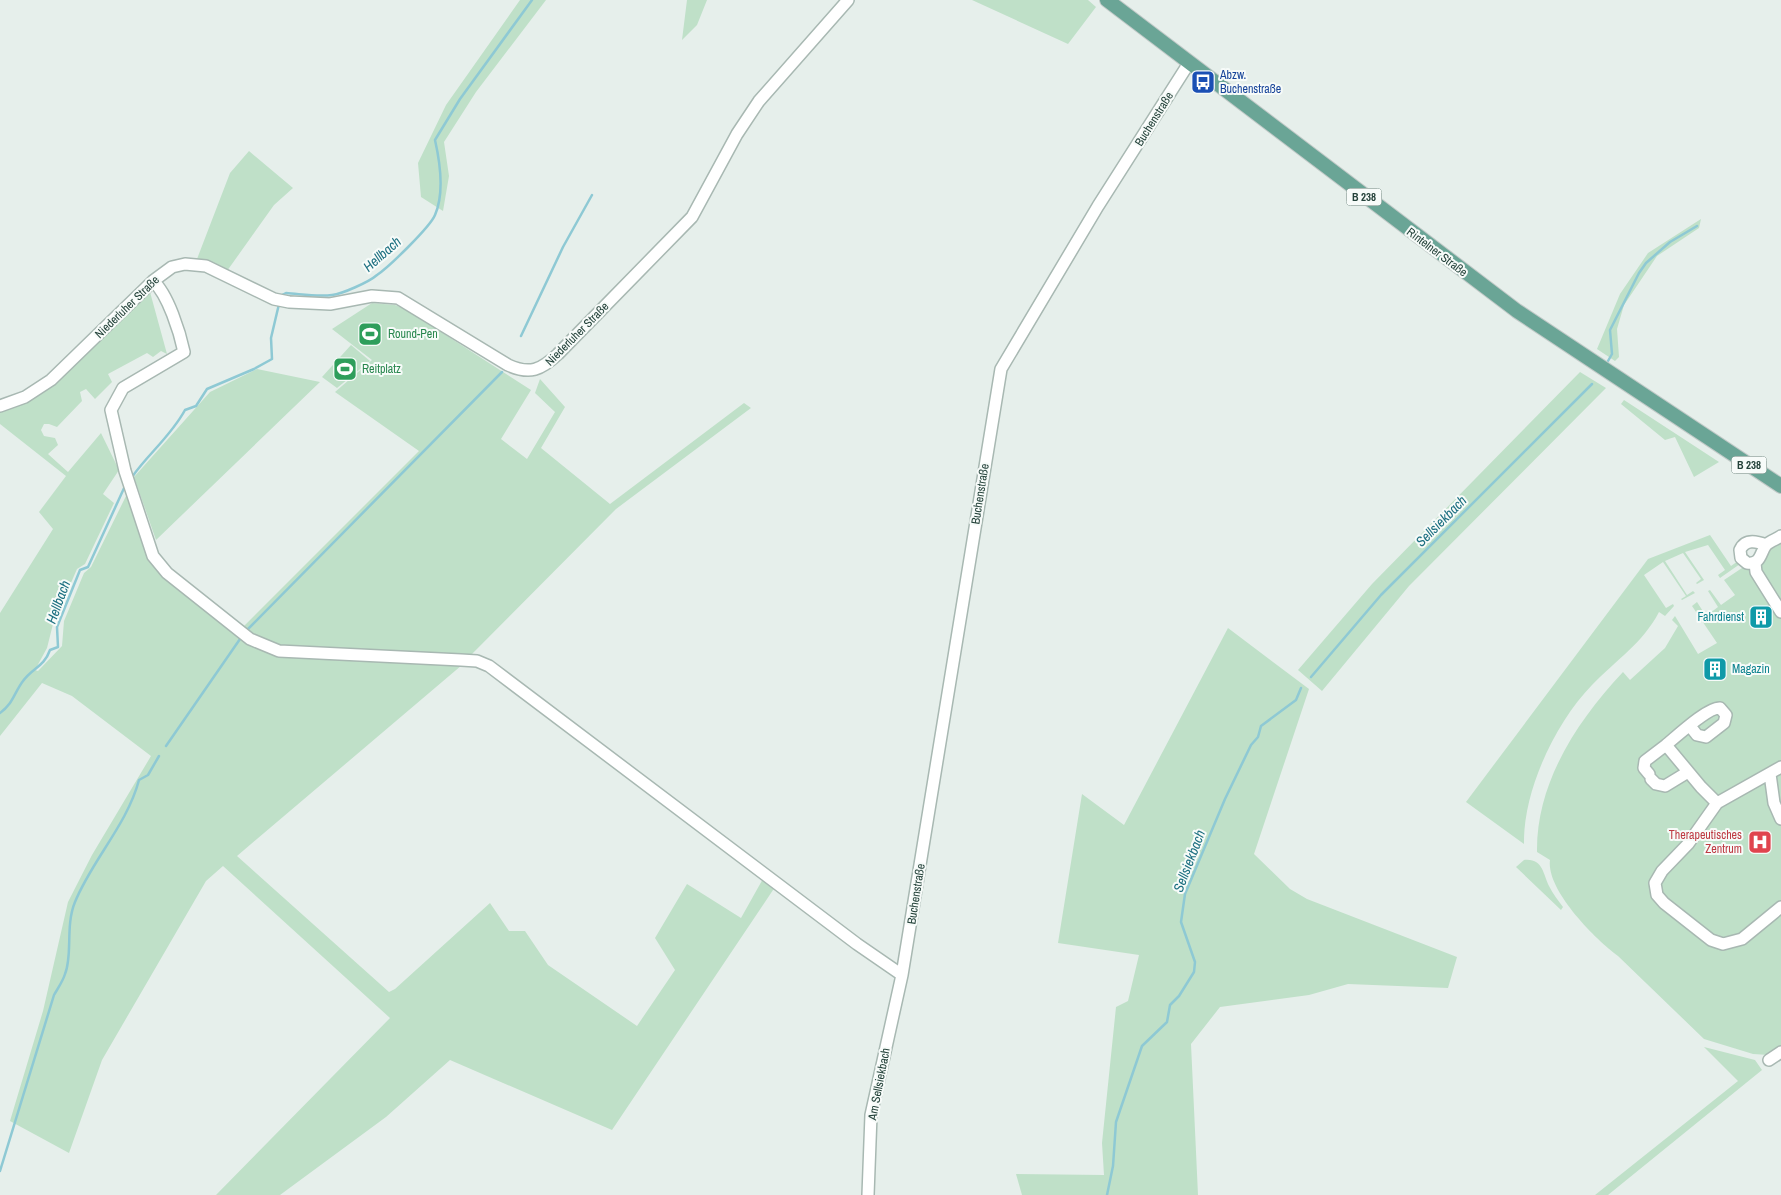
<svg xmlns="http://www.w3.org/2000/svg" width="1781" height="1195" viewBox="0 0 1781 1195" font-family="'Archivo Narrow',sans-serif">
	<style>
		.green { fill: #bfe0c8 }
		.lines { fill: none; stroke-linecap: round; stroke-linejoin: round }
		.stream { stroke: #8ec9d4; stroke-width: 2.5 }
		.minor-casing { stroke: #a8b8b2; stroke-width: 14 }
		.major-casing { stroke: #c2cac8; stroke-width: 16 }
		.minor { stroke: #fff; stroke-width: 11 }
		.major { stroke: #6aa596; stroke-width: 14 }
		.labels { text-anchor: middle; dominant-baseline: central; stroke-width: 4; stroke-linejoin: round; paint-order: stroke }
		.shield { fill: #f7fbf9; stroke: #637a73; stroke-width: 1 }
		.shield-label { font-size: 11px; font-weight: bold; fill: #24423a }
		.transit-label { font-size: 12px; fill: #164399; stroke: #f7fbf9; text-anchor: start }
		.street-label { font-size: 12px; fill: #24423a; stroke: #f7fbf9 }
		.leisure-label { font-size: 12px; fill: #27864d; stroke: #f7fbf9; text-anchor: start }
		.culture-label { font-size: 12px; fill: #0d838f; stroke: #f7fbf9; text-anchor: end }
		.health-label { font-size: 12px; fill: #be3a42; stroke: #f7fbf9; text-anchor: end }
		.water-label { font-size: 14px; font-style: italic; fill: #1c6f80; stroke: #f7fbf9 }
	</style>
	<rect width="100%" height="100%" fill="#e6efeb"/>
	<path class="green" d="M 520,0 L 546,0 L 476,92 L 444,142 L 449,176 L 443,211 L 421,197 L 418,163 L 446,105 Z
		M 687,0 L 707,0 L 697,25 L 682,40 Z
		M 972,0 L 1088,0 L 1096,7 L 1068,44 Z
		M 249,151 L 293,188 L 274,205 L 227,271 L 197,259 L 230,173 Z
		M 1701,219 L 1699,228 L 1657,256 L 1624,305 L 1617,329 L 1619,357 L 1615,361 L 1597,349 L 1620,294 L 1648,253 Z
		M 150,292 L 167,354 L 161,351 L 153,357 L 147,353 L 108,374 L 112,382 L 95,399 L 86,389 L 80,392 L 82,401 L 57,427 L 49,424 L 44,424 L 41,430 L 44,436 L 55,438 L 58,445 L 48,454 L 68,472 L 101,433 L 119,470 L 103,494 L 114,503 L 85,564 L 77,569 L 53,624 L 47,648 L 35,670 L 38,671 L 62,646 L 64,621 L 84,573 L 91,567 L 126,496 L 130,496 L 152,559 L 254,645 L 462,665 L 237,856 L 389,992 L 395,989 L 490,903 L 509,931 L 525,931 L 548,965 L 637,1026 L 675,970 L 655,938 L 687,884 L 741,918 L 764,877 L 775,887 L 612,1130 L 450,1060 L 386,1117 L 280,1195 L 216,1195 L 390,1018 L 223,866 L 206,881 L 102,1060 L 69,1153 L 10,1121 L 43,1011 L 68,902 L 92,855 L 151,756 L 72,696 L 42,683 L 0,736 L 0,613 L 53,529 L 39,512 L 66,476 L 0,424 L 0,410 L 14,406 Z
		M 372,303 L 395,305 L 407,310 L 531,390 L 501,439 L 527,459 L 555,412 L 535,393 L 540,379 L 565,407 L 541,448 L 610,504 L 744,403 L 751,408 L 616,509 L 468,658 L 275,646 L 259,639 L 243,627 L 419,451 L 335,392 L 372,360 L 332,329 Z
		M 351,345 L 370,361 L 337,388 L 322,377 Z
		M 257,369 L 320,382 L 156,540 L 134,477 L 210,392 Z
		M 1580,372 L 1606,388 L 1409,586 L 1322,691 L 1298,670 L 1372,584 Z
		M 1624,400 L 1719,462 L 1694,477 L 1675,437 L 1665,440 L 1621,404 Z
		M 1710,535 L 1731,566 L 1738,561 L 1740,564 L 1720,578 L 1718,575 L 1725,570 L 1708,545 L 1685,552 L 1704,580 L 1697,584 L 1696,583 L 1701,579 L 1683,553 L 1665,561 L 1687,595 L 1693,591 L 1695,593 L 1682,600 L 1681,599 L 1686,596 L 1663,562 L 1644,575 L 1666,608 L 1673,604 L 1674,606 L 1665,616 L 1659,612 C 1643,643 1616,660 1592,685 C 1555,723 1523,791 1524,844 L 1466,802 L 1648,559 Z
		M 1781,541 L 1781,1048 L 1769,1055 L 1753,1054 L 1704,1039 L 1618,956 C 1595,939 1546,890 1550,860 L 1537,852 C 1536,783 1577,721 1623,672 L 1630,680 L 1665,648 L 1678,626 L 1672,620 L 1675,616 L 1698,654 L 1717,643 L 1692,606 L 1697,602 L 1706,616 L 1718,607 L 1708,591 L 1710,590 L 1721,605 L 1735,595 L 1724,580 L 1745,566 L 1750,570 C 1762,560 1768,549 1781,541 Z
		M 1228,628 L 1309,689 L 1254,854 L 1290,889 L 1307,899 L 1457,957 L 1448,988 L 1348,984 L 1309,995 L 1220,1007 L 1191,1044 L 1198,1195 L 1022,1195 L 1016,1174 L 1104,1175 L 1102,1143 L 1116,1007 L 1128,1001 L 1139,955 L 1058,943 L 1082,794 L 1124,825 Z
		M 1524,860 C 1543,858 1543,874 1549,886 C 1553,894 1558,900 1563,907 L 1561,910 L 1516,867 Z
		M 1704,1047 L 1755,1060 L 1762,1070 L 1608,1195 L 1595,1195 L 1738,1081 Z"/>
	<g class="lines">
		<path class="stream" d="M 280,296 L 286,293 C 301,294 317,297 332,295 C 342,294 369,282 377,275 C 389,267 430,227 435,215 C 445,192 440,162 435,140 L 460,99 L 532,0
			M 521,336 L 563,247 L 592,195
			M 1608,361 L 1612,354 L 1610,330 L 1639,273 L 1646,263 L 1670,242 L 1697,226
			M 132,477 C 148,454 171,436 185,410 L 196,406 L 207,389 L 254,369 L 272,359 L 271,338 L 279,304
			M 248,629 L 502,372
			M 1311,677 L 1381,595 L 1592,384
			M 0,713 C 13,704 14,693 23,681 C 32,668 44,667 50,650 L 58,647 L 57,627 L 80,570 L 88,567 L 125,486
			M 166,746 L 240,639
			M 0,1171 L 54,995 C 58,988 63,981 65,974 C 73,955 65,926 75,902 C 92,860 127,825 139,780 L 148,775 L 159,756
			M 1107,1195 L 1113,1166 L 1116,1122 L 1142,1046 L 1167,1022 L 1170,1005 L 1179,996 L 1194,972 L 1195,962 L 1181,922 L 1185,894 L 1225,799 L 1251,745 L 1258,737 L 1261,726 L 1296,700 L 1301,688"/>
		<g class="minor-casing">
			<path id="minor" d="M 153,281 C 168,294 180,333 184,352 L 123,388 L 111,410 L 125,471 L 153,556 L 167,573 L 250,639 L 279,651 L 461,660 L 477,661 L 489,666 L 857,944 L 902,975
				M 0,406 L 25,397 L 51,380 L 153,281 L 172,267 L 185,264 L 206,266 L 274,299 L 289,302 L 330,304 L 372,296 L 398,298 L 508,365 C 530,375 541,370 558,354 L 692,217 L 737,134 L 759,101 L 848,0
				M 1766,545 C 1756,541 1745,539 1740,550 L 1741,558 L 1747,563 C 1761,565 1760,553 1766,545 C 1770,541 1777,539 1781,536
				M 1755,563 L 1756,572 L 1781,612
				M 1690,726 L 1697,735 L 1706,737 L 1724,723 L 1726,715 L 1720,708 C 1708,707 1677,736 1666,745 L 1701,787 L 1717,803
				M 1781,767 L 1717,803 L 1688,844 L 1662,871 L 1655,883 L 1657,895 L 1664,903 L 1711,940 L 1723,944 L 1742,939 L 1781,907
				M 1649,774 L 1644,768 L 1645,761 L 1666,745
				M 1770,774 L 1774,803 L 1781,819
				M 1651,779 L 1656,784 L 1665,786 L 1688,772
				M 1769,1060 L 1781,1052
				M 868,1195 L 871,1115 L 902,975 L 1001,369 L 1098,206 L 1189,63"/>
		</g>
		<g class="major-casing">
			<path id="major" d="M 1107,0 L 1517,311 L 1781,486"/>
		</g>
		<use href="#minor" class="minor"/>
		<use href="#major" class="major"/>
	</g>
	<defs>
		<g id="bus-square" transform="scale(1.25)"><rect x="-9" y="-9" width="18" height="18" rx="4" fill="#1a4fb4" stroke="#f7fbf9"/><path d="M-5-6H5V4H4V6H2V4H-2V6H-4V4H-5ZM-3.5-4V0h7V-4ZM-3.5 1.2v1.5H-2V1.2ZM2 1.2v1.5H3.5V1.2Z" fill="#fff"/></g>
		<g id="stadium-square" transform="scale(1.25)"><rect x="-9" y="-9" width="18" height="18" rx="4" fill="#2e9e5b" stroke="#f7fbf9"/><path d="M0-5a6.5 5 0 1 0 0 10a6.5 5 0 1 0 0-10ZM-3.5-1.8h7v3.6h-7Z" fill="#fff"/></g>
		<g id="building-square" transform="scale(1.25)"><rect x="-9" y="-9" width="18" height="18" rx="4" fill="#0f9aa8" stroke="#f7fbf9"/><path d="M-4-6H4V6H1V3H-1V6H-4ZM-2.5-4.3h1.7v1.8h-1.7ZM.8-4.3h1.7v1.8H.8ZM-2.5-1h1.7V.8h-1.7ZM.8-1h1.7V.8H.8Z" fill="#fff"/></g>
		<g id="hospital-square" transform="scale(1.25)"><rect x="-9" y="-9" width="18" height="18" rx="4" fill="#e0444e" stroke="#f7fbf9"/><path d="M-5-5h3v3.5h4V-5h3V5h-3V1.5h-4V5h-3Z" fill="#fff"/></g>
	</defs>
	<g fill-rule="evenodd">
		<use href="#bus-square" x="1203" y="82"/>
		<use href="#stadium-square" x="370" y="334"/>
		<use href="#stadium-square" x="345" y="369"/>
		<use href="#building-square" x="1761" y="617"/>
		<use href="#building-square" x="1715" y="669"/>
		<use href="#hospital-square" x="1760" y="842"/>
	</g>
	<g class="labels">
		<g class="shield">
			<rect x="1346.5" y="188.5" width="35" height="17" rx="4"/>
			<rect x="1731.5" y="456.5" width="35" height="17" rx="4"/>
		</g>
		<g class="shield-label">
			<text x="1364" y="197">B 238</text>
			<text x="1749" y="465">B 238</text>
		</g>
		<g class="transit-label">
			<text x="1220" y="75">Abzw.<tspan x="1220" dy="14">Buchenstraße</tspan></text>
		</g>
		<g class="street-label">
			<text transform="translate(1154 119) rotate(-58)">Buchenstraße</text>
			<text transform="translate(1437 252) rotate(37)">Rintelner Straße</text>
			<text transform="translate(127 307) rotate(-44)">Niederluher Straße</text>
			<text transform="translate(577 334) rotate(-45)">Niederluher Straße</text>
			<text transform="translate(980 494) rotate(-81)">Buchenstraße</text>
			<text transform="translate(916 894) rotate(-81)">Buchenstraße</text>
			<text transform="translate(879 1084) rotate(-79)">Am Sellsiekbach</text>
		</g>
		<g class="leisure-label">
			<text x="388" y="334">Round-Pen</text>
			<text x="362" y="369">Reitplatz</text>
		</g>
		<g class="culture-label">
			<text x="1744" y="617">Fahrdienst</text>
			<text x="1732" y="669" text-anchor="start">Magazin</text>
		</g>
		<g class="health-label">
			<text x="1742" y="835">Therapeutisches<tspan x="1742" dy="14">Zentrum</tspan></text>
		</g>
		<g class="water-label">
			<text transform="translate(382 254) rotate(-41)">Hellbach</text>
			<text transform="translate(1441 521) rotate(-45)">Sellsiekbach</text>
			<text transform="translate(58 602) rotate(-70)">Hellbach</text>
			<text transform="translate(1189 861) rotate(-69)">Sellsiekbach</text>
		</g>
	</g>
</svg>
